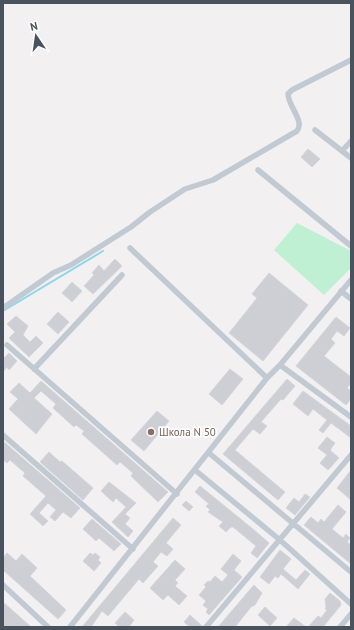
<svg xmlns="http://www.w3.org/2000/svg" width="354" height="630" viewBox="0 0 354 630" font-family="'PT Sans',sans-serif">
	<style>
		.green { fill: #bff0d3 }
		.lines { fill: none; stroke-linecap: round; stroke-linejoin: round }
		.stream { stroke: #8cd7ec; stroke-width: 2 }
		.building { fill: #cdcfd5; stroke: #d4d6db }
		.minor { stroke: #c1cad2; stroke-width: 5.5 }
		.education-dot { fill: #8d6e63; stroke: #fff; stroke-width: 1.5 }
		.labels { text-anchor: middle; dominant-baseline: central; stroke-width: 3.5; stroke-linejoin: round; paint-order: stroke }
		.education-label { font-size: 11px; fill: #785e54; stroke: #fff; text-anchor: start }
	</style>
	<rect width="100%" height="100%" fill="#f2f0f0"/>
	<path class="green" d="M 297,223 L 351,251 L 351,268 L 324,295 L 274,250 Z"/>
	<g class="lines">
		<path class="stream" d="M 3,311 L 103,251"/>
	</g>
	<path class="building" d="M 308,149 L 320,159 L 312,167 L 301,157 Z
		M 115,259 L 122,266 L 93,294 L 84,286 L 94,275 L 92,273 L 99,265 L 104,271 Z
		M 269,273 L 308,305 L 263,361 L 229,333 L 257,298 L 252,294 Z
		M 72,282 L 82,291 L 72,302 L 62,293 Z
		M 58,312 L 69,322 L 58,334 L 47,324 Z
		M 16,316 L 28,326 L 23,335 L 30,342 L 36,336 L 43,343 L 29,357 L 9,338 L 15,332 L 7,324 Z
		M 336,317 L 350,328 L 344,336 L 337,331 L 331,339 L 335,343 L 324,356 L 351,377 L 351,383 L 347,388 L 351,391 L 351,399 L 346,405 L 296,366 Z
		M 9,353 L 17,361 L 9,370 L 7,367 L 3,372 L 3,359 Z
		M 230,369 L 243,379 L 222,405 L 209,394 Z
		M 287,379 L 295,386 L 283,400 L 281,399 L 261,422 L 267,426 L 260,434 L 253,429 L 235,450 L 285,492 L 278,500 L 223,454 Z
		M 41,381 L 168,492 L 158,502 L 131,476 L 133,473 L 120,462 L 117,465 L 82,434 L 84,431 L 76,425 L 74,427 L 53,408 L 56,404 L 41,391 L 34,398 L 52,414 L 36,434 L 9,409 L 18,399 L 10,392 L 19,383 L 30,393 Z
		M 303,391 L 351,426 L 351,438 L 331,423 L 323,433 L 319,430 L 327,420 L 313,409 L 308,416 L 293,404 Z
		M 157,411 L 169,421 L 144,451 L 131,440 Z
		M 327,437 L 335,443 L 330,450 L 339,458 L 328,470 L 320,463 L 327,455 L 318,448 Z
		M 3,441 L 80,508 L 71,518 L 63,512 L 55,521 L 50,517 L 56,510 L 48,503 L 39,513 L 48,521 L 43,526 L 30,514 L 46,496 L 23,476 L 25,473 L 10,460 L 7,463 L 3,460 Z
		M 49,452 L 60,462 L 62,461 L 93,488 L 83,500 L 40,462 Z
		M 351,470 L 351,500 L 337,488 Z
		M 109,482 L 136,503 L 125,514 L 130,518 L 125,524 L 133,531 L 128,537 L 112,522 L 126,507 L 116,498 L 113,502 L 101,491 Z
		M 200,486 L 253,529 L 269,543 L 257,558 L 251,553 L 256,546 L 233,527 L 231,527 L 226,532 L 219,526 L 223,522 L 208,512 L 210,510 L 206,506 L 209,504 L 195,492 Z
		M 305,494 L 310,497 L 295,515 L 286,508 L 294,498 L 299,502 Z
		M 186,501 L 193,507 L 189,511 L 182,505 Z
		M 338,505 L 346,512 L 332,529 L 343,538 L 346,534 L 350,538 L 347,542 L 351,545 L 351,564 L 304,525 L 311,517 L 318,523 L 321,519 L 324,522 Z
		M 173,518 L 181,525 L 166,543 L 173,549 L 167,556 L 161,552 L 153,562 L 158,566 L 143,583 L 139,579 L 108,616 L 102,611 L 91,627 L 82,627 Z
		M 92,519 L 121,544 L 114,551 L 99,538 L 96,541 L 83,529 Z
		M 280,550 L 291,559 L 283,569 L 296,580 L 305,570 L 310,574 L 298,589 L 281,574 L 278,578 L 275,576 L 269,584 L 260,577 Z
		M 7,553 L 16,561 L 22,554 L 37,568 L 30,576 L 66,610 L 58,619 L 3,570 L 3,558 Z
		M 90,553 L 93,555 L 95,553 L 100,557 L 98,560 L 101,563 L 94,571 L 83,561 Z
		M 233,554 L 241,561 L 234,570 L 242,577 L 209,615 L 206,612 L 208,609 L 203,605 L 206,601 L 199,595 L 206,587 L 204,585 L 208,581 L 210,582 L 215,576 L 222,582 L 228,575 L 221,569 Z
		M 175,560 L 185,569 L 175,580 L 178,583 L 175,586 L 187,596 L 179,605 L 168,595 L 163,600 L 150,588 Z
		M 254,585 L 262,593 L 255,605 L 251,607 L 235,627 L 218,627 Z
		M 330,593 L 340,601 L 341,605 L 323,627 L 308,627 L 318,616 L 321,618 L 327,610 L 325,609 L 326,607 L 325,599 Z
		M 3,602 L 21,618 L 31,627 L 3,627 Z
		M 265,607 L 277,618 L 270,626 L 258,615 Z
		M 125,612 L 134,620 L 129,627 L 119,627 L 115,623 Z
		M 190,615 L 202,626 L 202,627 L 190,627 L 184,622 Z
		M 294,618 L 306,627 L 286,627 Z"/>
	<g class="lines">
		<path class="minor" d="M 315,130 L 351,158
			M 342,151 L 351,141
			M 258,170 L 351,246
			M 130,248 L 267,378
			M 341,291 L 351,299
			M 3,308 L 53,273 L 71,265 L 131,227 L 150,212 L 185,189 L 213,180 L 297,131 C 305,121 288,106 288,94 L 292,90 L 351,60
			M 7,345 L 177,494
			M 280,365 L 351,417
			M 34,369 L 122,275
			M 3,435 L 133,549
			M 209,453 L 351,572
			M 195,470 L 280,540 L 351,604
			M 3,585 L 48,627
			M 70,627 L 267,378 L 280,365 L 351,280
			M 206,627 L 351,455
			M 340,627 L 351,614"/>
	</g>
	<circle class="education-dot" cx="151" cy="432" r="4"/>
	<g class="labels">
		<g class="education-label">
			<text x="159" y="432">Школа N 50</text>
		</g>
	</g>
	<rect width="354" height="630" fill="none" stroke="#48535e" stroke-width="8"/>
	<g transform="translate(36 36) rotate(347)" stroke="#ffffff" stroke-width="3" paint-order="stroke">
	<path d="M0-3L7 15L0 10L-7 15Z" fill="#48535e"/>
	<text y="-6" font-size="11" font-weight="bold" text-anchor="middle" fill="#48535e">N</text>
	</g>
</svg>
